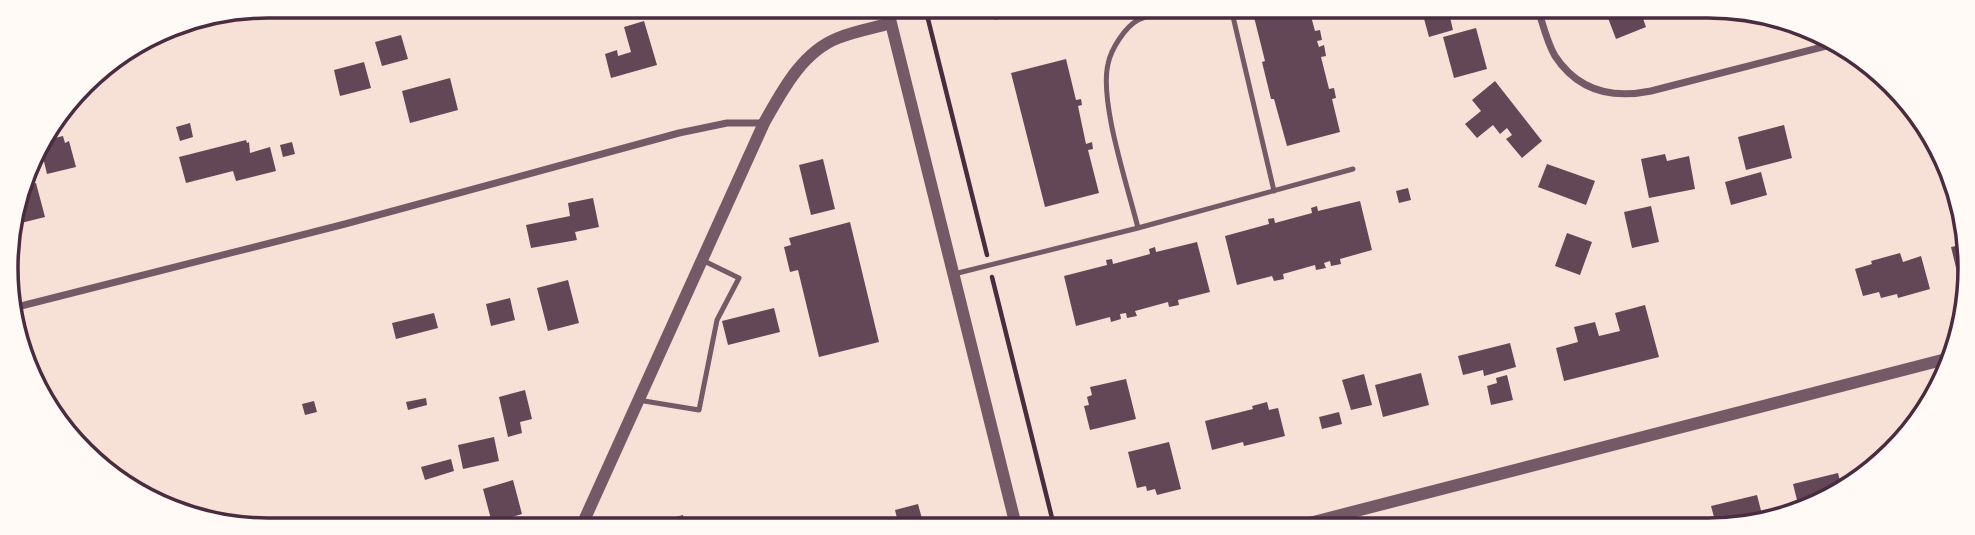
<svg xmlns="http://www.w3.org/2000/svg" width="1975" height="535" viewBox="0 0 1975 535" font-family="'IBM Plex Sans',sans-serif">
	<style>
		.building { fill: #644757 }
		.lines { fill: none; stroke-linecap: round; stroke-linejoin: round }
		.path { stroke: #4a2c40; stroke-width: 4.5 }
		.service { stroke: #755966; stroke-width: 5 }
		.minor { stroke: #755966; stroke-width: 7 }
		.tertiary { stroke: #755966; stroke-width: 12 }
		.rim { fill: none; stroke: #4a2c40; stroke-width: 3.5 }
	</style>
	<rect width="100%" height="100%" fill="#f7e1d7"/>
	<path class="building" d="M 992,8 L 1023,8 L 1024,12 L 995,20 Z
		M 1270,9 L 1309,9 L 1315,31 L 1320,30 L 1322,40 L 1317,41 L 1319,47 L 1324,45 L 1326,56 L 1321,57 L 1329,89 L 1334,88 L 1336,98 L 1332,99 L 1340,132 L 1287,146 L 1274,99 L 1271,99 L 1262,62 L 1265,61 L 1253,13 Z
		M 1448,9 L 1453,30 L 1429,37 L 1423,15 Z
		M 1605,10 L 1640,10 L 1646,27 L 1616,39 Z
		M 644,21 L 657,65 L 611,78 L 605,54 L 617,50 L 618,56 L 631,52 L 624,27 Z
		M 1476,28 L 1487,69 L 1454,78 L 1443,37 Z
		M 401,35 L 408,59 L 382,66 L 375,42 Z
		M 1066,59 L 1076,100 L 1081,99 L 1082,105 L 1078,106 L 1086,144 L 1092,142 L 1093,149 L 1088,150 L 1099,193 L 1045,207 L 1011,73 Z
		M 364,62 L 371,88 L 340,96 L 334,70 Z
		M 450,78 L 458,110 L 410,123 L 402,91 Z
		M 1495,81 L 1542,141 L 1522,158 L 1506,139 L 1512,135 L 1507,128 L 1500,134 L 1493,125 L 1477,138 L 1465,124 L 1481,111 L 1472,100 Z
		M 190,123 L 193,137 L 180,141 L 176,127 Z
		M 1784,125 L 1792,158 L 1746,170 L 1738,137 Z
		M 63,136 L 65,143 L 69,141 L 76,167 L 47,174 L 41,149 L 51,146 L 50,139 Z
		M 246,140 L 247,143 L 249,142 L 250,153 L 270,147 L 276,171 L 236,181 L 233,171 L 186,183 L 179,157 Z
		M 292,142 L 295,154 L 283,157 L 280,145 Z
		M 1665,154 L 1667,161 L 1689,156 L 1695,189 L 1649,198 L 1641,159 Z
		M 823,159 L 835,209 L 811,215 L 799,165 Z
		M 1547,164 L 1595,181 L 1586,205 L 1538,187 Z
		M 1761,172 L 1767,195 L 1731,205 L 1725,182 Z
		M 36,183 L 45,217 L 17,224 L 16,221 L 13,222 L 23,186 Z
		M 1408,188 L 1411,200 L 1399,203 L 1396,191 Z
		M 593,198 L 599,227 L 575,232 L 577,240 L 531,248 L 526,225 L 570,216 L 568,203 Z
		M 1360,201 L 1372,250 L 1340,259 L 1341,264 L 1331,266 L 1330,261 L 1324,263 L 1326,268 L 1316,270 L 1315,265 L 1283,274 L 1284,279 L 1274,281 L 1272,276 L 1237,285 L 1225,236 L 1269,224 L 1268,219 L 1274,218 L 1275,223 L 1312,213 L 1311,208 L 1317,206 L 1318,211 Z
		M 1651,206 L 1659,242 L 1632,248 L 1624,212 Z
		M 850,222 L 879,342 L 819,357 L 798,270 L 790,272 L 784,247 L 791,245 L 789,238 Z
		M 1567,233 L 1592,242 L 1580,275 L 1555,266 Z
		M 1197,242 L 1210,292 L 1178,300 L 1179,305 L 1169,307 L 1168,302 L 1135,311 L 1137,316 L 1127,318 L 1126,313 L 1120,314 L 1121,319 L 1111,322 L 1110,317 L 1076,326 L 1064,276 L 1107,265 L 1106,260 L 1112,259 L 1113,264 L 1150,254 L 1149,249 L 1155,247 L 1156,252 Z
		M 1965,244 L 1965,283 L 1960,284 L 1951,247 Z
		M 1900,253 L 1903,262 L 1921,256 L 1930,289 L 1898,298 L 1897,294 L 1881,298 L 1879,292 L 1863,296 L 1855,269 L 1872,264 L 1871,261 Z
		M 568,280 L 579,323 L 548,331 L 537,288 Z
		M 510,298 L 515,320 L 491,326 L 486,304 Z
		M 1645,305 L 1659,357 L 1564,381 L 1556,348 L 1578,342 L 1574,327 L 1595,322 L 1599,336 L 1620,331 L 1615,313 Z
		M 774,308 L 780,332 L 728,345 L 722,321 Z
		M 434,313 L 438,328 L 396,339 L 392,323 Z
		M 1510,343 L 1516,367 L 1484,376 L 1483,370 L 1463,375 L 1458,356 Z
		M 1421,373 L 1429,405 L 1383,417 L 1375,385 Z
		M 1364,374 L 1372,405 L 1351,410 L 1342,380 Z
		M 1507,375 L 1513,400 L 1491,405 L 1487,386 L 1497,383 L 1496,378 Z
		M 1126,379 L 1136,419 L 1090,430 L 1084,406 L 1089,405 L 1087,397 L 1092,395 L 1090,387 Z
		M 525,390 L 532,419 L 520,422 L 522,433 L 508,437 L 499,397 Z
		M 426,398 L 427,405 L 408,410 L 406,402 Z
		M 314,401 L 317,412 L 305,415 L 302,404 Z
		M 1267,402 L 1269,410 L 1278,408 L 1285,436 L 1244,446 L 1243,442 L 1212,450 L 1205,421 L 1253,409 L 1252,406 Z
		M 1339,412 L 1342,424 L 1322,429 L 1319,417 Z
		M 494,437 L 499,461 L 463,469 L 458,445 Z
		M 1169,442 L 1181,489 L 1157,495 L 1155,489 L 1147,491 L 1146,486 L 1137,488 L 1128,452 Z
		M 451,459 L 454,471 L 425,480 L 421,467 Z
		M 1838,473 L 1842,489 L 1808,510 L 1800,512 L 1793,484 Z
		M 513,480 L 522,514 L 492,523 L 483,489 Z
		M 1757,495 L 1764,522 L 1741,528 L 1717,528 L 1711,506 Z
		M 918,504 L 924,526 L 899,526 L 895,510 Z
		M 683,515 L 685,526 L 658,526 L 657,522 Z
		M 832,517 L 835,526 L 809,526 L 808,523 Z"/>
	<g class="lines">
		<path class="path" d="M 925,7 L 987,255
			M 992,277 L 1054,526"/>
		<path class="service" d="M 1231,8 L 1274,191
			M 1138,228 C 1128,187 1099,102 1108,64 C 1111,49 1125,27 1138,20 C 1150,14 1168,12 1180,8
			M 954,274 L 1138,228 L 1353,169
			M 638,400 L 699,410 L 717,320 L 739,278 L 702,260"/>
		<path class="minor" d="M 1538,9 C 1543,25 1547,42 1555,56 C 1578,91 1612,99 1651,91 L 1838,43
			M 13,308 L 345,224 L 679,133 L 727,123 L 764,123"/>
		<path class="tertiary" d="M 887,7 L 1016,526
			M 582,525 L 764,123 C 782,91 802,52 838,38 C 855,31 874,28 891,23
			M 1294,527 L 1950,358"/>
	</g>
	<path d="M0 0H1975V535H0ZM268 18H1708A250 250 0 0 1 1958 268V268A250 250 0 0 1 1708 518H268A250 250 0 0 1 18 268V268A250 250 0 0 1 268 18Z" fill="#fffaf5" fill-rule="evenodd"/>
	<path class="rim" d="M268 18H1708A250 250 0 0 1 1958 268V268A250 250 0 0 1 1708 518H268A250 250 0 0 1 18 268V268A250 250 0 0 1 268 18Z"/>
</svg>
